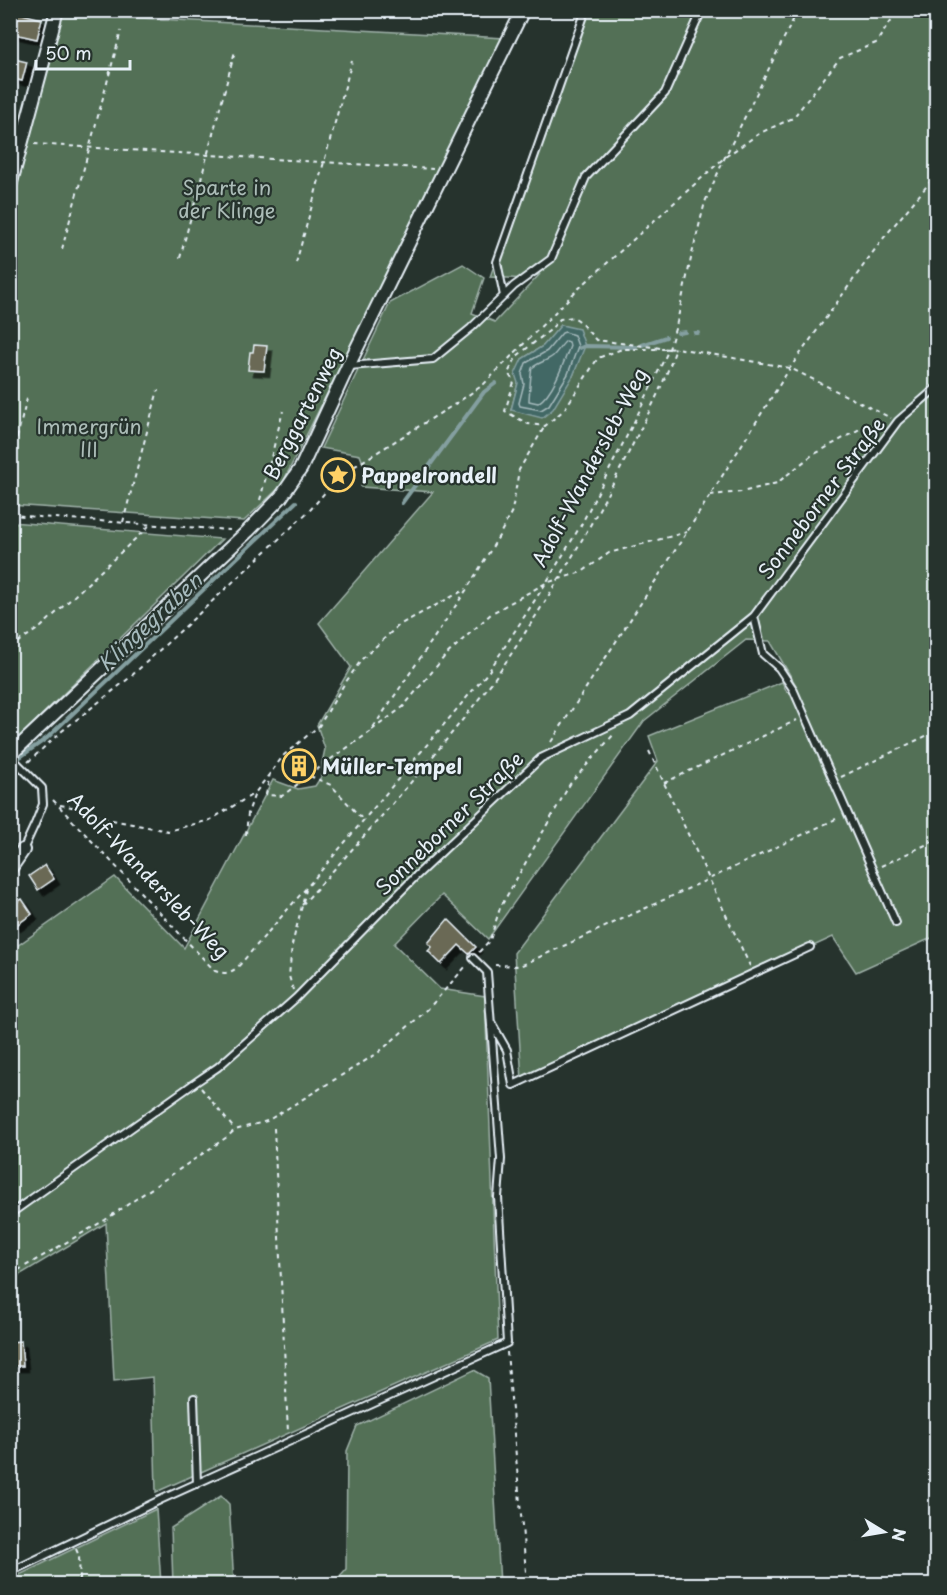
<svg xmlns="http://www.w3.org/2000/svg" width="947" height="1595" viewBox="0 0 947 1595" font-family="'Playpen Sans',sans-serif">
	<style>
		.green { fill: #537057; stroke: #9eb0a8; stroke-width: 1.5; fill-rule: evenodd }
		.water { fill: #426865; stroke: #849fa0; stroke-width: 1.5 }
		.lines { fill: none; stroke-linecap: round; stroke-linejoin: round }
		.shore { stroke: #a6babd; stroke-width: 1.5 }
		.stream { stroke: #849fa0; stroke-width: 4 }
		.building { fill: #6a6954; stroke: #e8f1f8; stroke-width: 1.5; filter: url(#shadow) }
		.lane-casing { stroke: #e8f1f8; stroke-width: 10 }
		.street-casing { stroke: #e8f1f8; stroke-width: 16 }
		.path { stroke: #e8f1f8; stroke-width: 2; stroke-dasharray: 4.5 4.5; stroke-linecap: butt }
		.lane { stroke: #26332d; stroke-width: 6 }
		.street { stroke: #26332d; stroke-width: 12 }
		.labels { text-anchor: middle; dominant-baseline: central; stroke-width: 4.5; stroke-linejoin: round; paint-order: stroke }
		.park-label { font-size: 20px; fill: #acbdb8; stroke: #26332d }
		.street-label { font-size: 20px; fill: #e8f1f8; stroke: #26332d }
		.poi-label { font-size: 20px; font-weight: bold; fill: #e8f1f8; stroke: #26332d; text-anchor: start }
		.water-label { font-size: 21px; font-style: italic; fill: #a6babd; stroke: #26332d }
	</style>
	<defs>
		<filter id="shadow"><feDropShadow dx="5.5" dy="5.5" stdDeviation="0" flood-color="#0009"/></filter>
	</defs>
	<rect width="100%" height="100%" fill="#26332d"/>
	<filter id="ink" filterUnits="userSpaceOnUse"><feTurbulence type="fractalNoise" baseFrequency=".0167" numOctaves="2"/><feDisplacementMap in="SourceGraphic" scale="12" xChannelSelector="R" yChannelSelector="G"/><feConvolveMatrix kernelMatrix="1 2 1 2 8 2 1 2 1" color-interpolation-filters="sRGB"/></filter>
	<g filter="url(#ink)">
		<path class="green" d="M 63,11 L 106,11 L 105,16 L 504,38 L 281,486 L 244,521 L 11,505 L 11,209 Z
			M 582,11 L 936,11 L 936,936 L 856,972 L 833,937 L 522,1080 L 514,953 L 658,761 L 649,736 L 782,682 L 787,692 L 797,687 L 770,641 L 746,640 L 644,721 L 488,939 L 442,895 L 394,944 L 440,989 L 485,996 L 498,1340 L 156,1492 L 153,1377 L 114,1381 L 106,1223 L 11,1280 L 10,951 L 115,877 L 184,948 L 273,780 L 298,789 L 315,786 L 323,774 L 322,763 L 325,749 L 317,725 L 351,667 L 319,623 L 433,492 L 361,487 L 365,468 L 360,455 L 321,448 L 390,303 L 463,264 L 484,278 L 472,313 L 495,322 L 540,274 L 526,279 L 490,277 ZM 561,325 L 579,330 L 584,346 L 573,376 L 511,410 L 518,383 L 522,359 L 543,346 Z
			M 11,522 L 222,539 L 11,745 L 10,522 Z
			M 474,1370 L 488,1378 L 500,1584 L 333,1584 L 346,1569 L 347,1451 L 357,1426 Z
			M 221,1496 L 229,1504 L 234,1584 L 173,1584 L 171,1528 Z
			M 156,1509 L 161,1584 L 11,1584 L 11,1579 Z"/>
		<path class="water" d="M 561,325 L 579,329 L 585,346 L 573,376 L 553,409 L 542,418 L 511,410 L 518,383 L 515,374 L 522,359 L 543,346 Z"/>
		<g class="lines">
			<path class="shore" d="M 565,332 L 574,335 L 578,346 L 568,374 L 549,405 L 541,410 L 520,406 L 519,403 L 524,384 L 522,374 L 526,363 L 547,351 L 562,333 Z
				M 566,341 L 569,342 L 570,346 C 564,362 553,394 538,403 L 529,401 C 529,399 531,370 532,368 C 537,363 547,361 553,356 C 558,351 561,345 566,341 Z"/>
			<path class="stream" d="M 678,333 L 685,332
				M 695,333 L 698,333
				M 642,345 L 666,337
				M 580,348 L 585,346 L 636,347
				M 402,503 L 484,392 L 496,383
				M 20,757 L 47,738 L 296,502"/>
		</g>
		<path class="building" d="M 10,11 L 42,19 L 37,39 L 10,33 Z
			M 10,58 L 27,62 L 22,81 L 10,78 Z
			M 254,345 L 267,346 L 264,371 L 248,370 L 250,352 L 253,352 Z
			M 45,865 L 54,879 L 38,890 L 29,876 Z
			M 22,899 L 32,914 L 15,926 L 10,919 L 10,906 Z
			M 448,919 L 476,947 L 469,954 L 459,945 L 441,964 L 428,951 L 432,947 L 428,943 Z
			M 21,1341 L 23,1366 L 10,1366 L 10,1342 Z"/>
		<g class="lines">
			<g class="lane-casing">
				<path id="lane" d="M 504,296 L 497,262 L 586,10
					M 349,366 L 433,359 L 471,328 L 514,286 L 551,259 L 586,177 L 665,93 L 702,10
					M 754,616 L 763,654 L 779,668 L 793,689 L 896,923
					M 10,756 L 42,788 L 43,804 L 35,824 L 23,850
					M 491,1022 L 507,1050 L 513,1085 L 810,947
					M 10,1214 L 196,1082 L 218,1067 L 296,998 L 416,876 L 541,758 L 630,716 L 754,616 L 898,421 L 936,388
					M 194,1398 L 197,1484
					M 10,1572 L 160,1500 L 507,1343 L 498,1197 L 501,1159 L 487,972 L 473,958"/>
			</g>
			<g class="street-casing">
				<path id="street" d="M 10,186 L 57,10
					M 10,755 L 248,531 L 281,497 L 301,468 L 348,366 L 523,10
					M 10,869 L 23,850"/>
			</g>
			<path class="path" d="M 34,144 L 433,169
				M 62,249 L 121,31
				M 180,258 L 235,51
				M 296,263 L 352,61
				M 669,349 L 596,340 L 578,320 L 573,317 L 560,319 L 549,331 L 517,356 L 508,373 L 514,382 L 505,411 L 528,424 L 545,426 L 564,410 L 598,358 L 622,349 L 669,349 L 676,348 L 790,368 L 891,418
				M 10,464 L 28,395
				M 710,495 L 742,492 L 777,483 L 811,456 L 867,425 L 884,423
				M 260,500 L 283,411
				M 10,515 L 230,530
				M 123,522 L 158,390
				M 10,647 L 41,627 L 150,525
				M 372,730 L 403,707 L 445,656 L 492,613 L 546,583 L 582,572 L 609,553 L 687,532
				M 551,742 L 687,532 L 790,368 L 881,241 L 936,175
				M 649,751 L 750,966
				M 28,762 L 62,731 L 128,679 L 190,622 L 311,509 L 339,476 L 455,404 L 483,385 L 576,291 L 725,157 L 760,133 L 793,118 L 840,58 L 876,43 L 898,10
				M 270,773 L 266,795 L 282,796 L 331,759 L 370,732 L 467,589 L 499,536 L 512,511 L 519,470 L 545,426
				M 310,776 L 331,785 L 362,819
				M 841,777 L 936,731
				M 664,783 L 797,720
				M 53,800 L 215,971 C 224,974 228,974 237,968 L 314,879 L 489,671 L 546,583 L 581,525 L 635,420 L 669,349 L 677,322 L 692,254 L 705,202 L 725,157 L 798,10
				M 60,805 L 78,808 L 112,820 L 168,831 L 210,820 L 255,793
				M 246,835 L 248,813 L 255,793 L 284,755 L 319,726 L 343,686 L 362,659 L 399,625 L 466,589
				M 881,866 L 936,840
				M 302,905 C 368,832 435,758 494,679 C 509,658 523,636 537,614 C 569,564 598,513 625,460 C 643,423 663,388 676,348
				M 479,952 L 490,940 L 500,908 L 570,784 L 614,734
				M 495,965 L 520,966 L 709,879 L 840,817
				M 293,990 L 289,976 L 292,945 L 306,890
				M 201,1088 L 235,1130
				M 274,1128 L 288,1433
				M 10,1275 L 105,1220 L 227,1137 L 235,1130 L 267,1121 L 378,1053 L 428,1009 L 467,965
				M 507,1352 L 527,1584
				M 76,1549 L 79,1556 L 80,1584"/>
			<use href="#lane" class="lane"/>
			<use href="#street" class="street"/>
		</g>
	</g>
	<defs>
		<g id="sight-ring" transform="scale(1.725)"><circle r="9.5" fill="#26332d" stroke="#ffd166" stroke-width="1.5"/><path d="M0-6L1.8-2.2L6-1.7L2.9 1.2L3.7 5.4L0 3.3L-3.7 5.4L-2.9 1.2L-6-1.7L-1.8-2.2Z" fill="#ffd166"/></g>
		<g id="building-ring" transform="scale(1.725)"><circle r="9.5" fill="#26332d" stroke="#ffd166" stroke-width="1.5"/><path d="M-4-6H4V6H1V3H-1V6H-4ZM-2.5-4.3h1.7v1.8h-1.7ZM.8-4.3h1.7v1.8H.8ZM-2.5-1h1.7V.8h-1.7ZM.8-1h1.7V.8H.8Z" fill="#ffd166"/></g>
	</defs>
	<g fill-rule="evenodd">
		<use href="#sight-ring" x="338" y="475"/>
		<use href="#building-ring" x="299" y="766"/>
	</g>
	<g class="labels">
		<g class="park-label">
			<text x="227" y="187">Sparte in<tspan x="227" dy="23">der Klinge</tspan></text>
			<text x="89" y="426">Immergrün<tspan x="89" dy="23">III</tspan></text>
		</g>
		<g class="street-label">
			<text transform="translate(302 413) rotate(-63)">Berggartenweg</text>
			<text transform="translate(589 467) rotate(-62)">Adolf-Wandersleb-Weg</text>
			<text transform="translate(821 498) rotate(-53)">Sonneborner Straße</text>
			<text transform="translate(449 823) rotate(-44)">Sonneborner Straße</text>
			<text transform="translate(149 875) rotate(46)">Adolf-Wandersleb-Weg</text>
		</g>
		<g class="poi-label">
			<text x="361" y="475">Pappelrondell</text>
			<text x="322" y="766">Müller-Tempel</text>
		</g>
		<g class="water-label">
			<text transform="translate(149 621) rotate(-43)">Klingegraben</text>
		</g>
	</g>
	<rect width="947" height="1595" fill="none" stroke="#26332d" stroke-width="36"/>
	<rect x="18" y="18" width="911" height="1559" fill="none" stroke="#e8f1f8" stroke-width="2" filter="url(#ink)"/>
	<g transform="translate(884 1532) rotate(101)" stroke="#26332d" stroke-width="4.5" paint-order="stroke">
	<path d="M0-4.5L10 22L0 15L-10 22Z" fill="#e8f1f8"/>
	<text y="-9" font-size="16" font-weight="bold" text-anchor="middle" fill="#e8f1f8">N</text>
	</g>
	<path d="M36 60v9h94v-9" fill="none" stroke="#e8f1f8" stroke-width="3"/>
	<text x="45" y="60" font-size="18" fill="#e8f1f8" stroke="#26332d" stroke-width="4.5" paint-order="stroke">50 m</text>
</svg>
